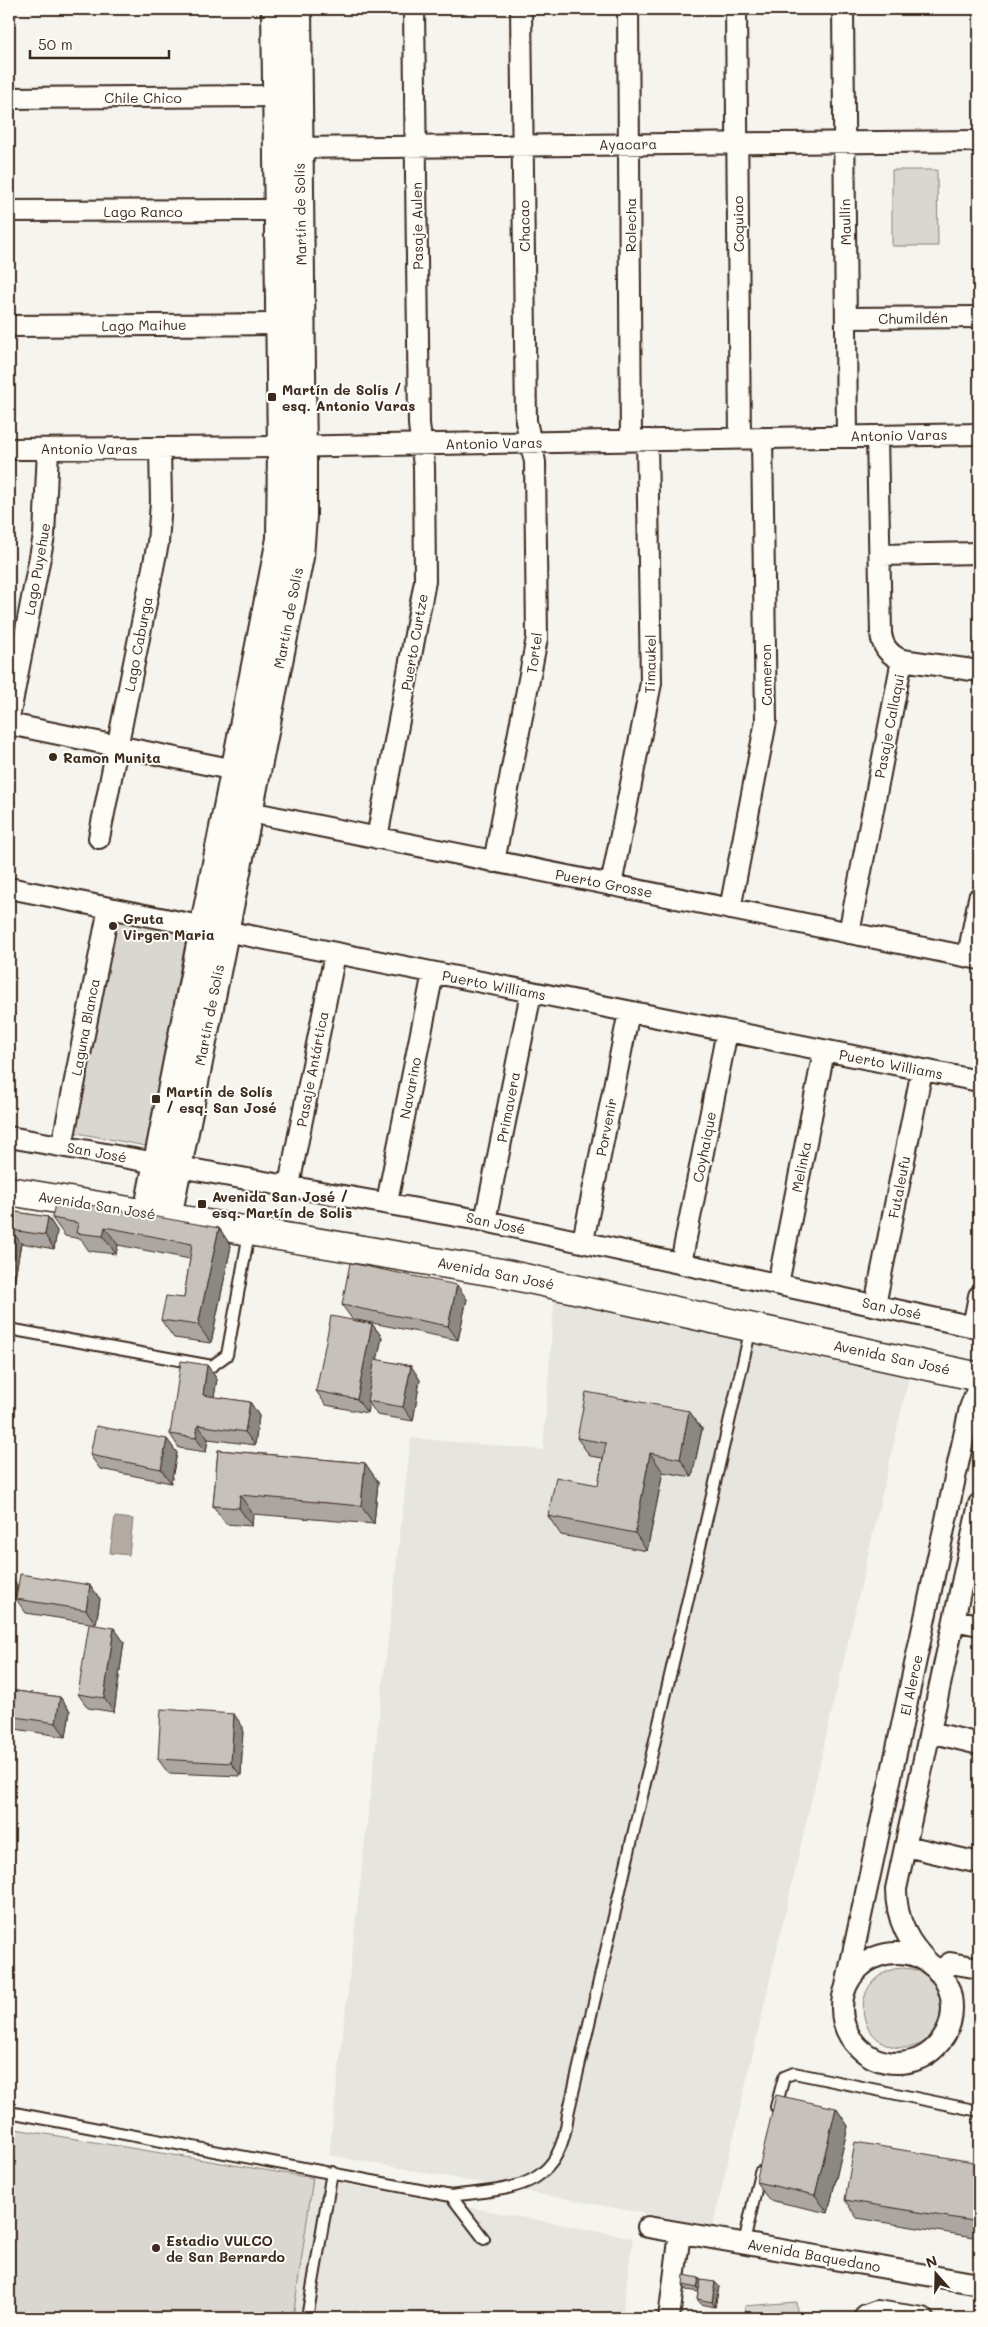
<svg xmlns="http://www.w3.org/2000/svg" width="988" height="2327" viewBox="0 0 988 2327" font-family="Mali,sans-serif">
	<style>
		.built { fill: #e7e5df }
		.green { fill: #dad6d0; stroke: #8a8077 }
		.water { fill: #b4aca4; stroke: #84786e }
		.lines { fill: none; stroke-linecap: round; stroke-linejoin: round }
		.service-casing { stroke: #3b2a1e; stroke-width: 14 }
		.minor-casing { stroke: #3b2a1e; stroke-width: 24 }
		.tertiary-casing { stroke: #3b2a1e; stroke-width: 30 }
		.primary-casing { stroke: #3b2a1e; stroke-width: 31 }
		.service { stroke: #fdfcf7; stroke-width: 10 }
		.minor { stroke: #fdfcf7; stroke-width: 20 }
		.tertiary { stroke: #fdfcf7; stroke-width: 26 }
		.primary { stroke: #fdfcf7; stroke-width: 28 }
		.wall { fill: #aba6a1; stroke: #3b2a1e }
		.shaded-wall { fill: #8b8783; stroke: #3b2a1e }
		.building { fill: #c7c1bb; stroke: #3b2a1e }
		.poi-dot { fill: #3b2a1e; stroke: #fdfcf7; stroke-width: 2 }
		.labels { text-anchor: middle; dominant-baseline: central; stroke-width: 4; stroke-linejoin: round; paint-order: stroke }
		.street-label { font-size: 14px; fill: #3b2a1e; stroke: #fdfcf7 }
		.poi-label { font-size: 14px; font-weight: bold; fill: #3b2a1e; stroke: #fdfcf7; text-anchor: start }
	</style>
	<rect width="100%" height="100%" fill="#f5f4ee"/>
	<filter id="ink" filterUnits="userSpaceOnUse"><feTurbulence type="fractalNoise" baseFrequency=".02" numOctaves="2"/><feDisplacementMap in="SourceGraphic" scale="10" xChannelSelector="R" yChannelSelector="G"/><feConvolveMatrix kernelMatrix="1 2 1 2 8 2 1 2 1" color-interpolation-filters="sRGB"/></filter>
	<g filter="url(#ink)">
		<path class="built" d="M 555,1291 L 910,1373 L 713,2226 L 329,2155 L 411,1438 L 543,1450 Z
			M 313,2178 L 633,2238 L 622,2318 L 293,2318 Z"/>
		<path class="green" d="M 892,170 L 937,170 L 938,246 L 892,246 Z
			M 113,919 L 187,933 L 146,1146 L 72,1132 Z
			M863 2008a40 40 0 1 1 80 0a40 40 0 1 1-80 0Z
			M 9,2128 L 313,2178 L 293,2318 L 9,2318 Z
			M 796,2302 L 798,2318 L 746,2318 L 745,2306 Z"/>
		<path class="water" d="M 115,1517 L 133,1519 L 129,1555 L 110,1553 Z"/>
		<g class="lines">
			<g class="service-casing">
				<path id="service" d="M 9,1329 L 212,1366 L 227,1355 L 249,1233
					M 776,2107 L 784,2077 L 794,2073 L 979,2111
					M 9,2112 L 451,2196 C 514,2188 560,2190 568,2114 L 751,1328
					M 451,2196 L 484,2239
					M 744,2243 L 760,2172
					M 307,2318 L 332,2172"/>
			</g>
			<g class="minor-casing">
				<path id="minor" d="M 628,9 L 631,440
					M 736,9 L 740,438
					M 843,9 L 847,436
					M 9,98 L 276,96
					M 286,148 L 979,141
					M 9,211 L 278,210
					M 846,318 L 979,317
					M 9,326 L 279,324
					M 877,436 L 881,633 C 882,646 889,655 902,660 L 979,671
					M 9,449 L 281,447 L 979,434
					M 880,555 L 979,553
					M 9,718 L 44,536 L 48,449
					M 9,724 L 235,770
					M 235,809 L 979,959
					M 99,838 L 158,543 L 161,502 L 160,448
					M 377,838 L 425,581 L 424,466 L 419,424 L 414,9
					M 494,862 L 537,638 L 535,462 L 526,421 L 521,9
					M 611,885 L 651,683 L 647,440
					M 9,888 L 979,1081
					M 730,909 L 766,721 L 762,438
					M 849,933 L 902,660
					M 968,956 L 979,898
					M 9,1137 L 485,1221 L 979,1328
					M 62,1146 L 109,908
					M 289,1185 L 335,954
					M 387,1202 L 433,973
					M 485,1221 L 531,993
					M 583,1241 L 629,1012
					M 681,1263 L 727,1031
					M 778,1284 L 824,1051
					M 875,1305 L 922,1070
					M 973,1327 L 979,1296
					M 954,1620 L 979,1625
					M 930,1732 L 979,1744
					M 906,1846 L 979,1863
					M842 2008a55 55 0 1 1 110 0a55 55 0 1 1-110 0Z
					M 932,1966 C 908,1944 896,1920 896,1889 L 979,1504
					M 938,1972 L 950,1963 L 979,1968
					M 846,1986 L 970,1408 L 979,1385
					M 648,2227 L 979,2284
					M 669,2318 L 680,2233
					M 865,2318 L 866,2315 L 877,2311 L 923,2318"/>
			</g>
			<g class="tertiary-casing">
				<path id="tertiary" d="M 147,1213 L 280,539 L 281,447 L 275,9
					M 168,1217 L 300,557 L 303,516 L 303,462 L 298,9"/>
			</g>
			<g class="primary-casing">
				<path id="primary" d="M 9,1191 L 501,1273 L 979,1377"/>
			</g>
			<use href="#service" class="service"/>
			<use href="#minor" class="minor"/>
			<use href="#tertiary" class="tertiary"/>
			<use href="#primary" class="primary"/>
		</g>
		<path class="wall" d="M 9,1211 L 48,1217 L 57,1231 L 54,1249 L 21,1243 L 12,1294 L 9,1294 Z
			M 52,1218 L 219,1228 L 231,1246 L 211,1343 L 174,1338 L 161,1320 L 184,1298 L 190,1259 L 118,1245 L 116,1254 L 89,1251 L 81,1239 L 65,1236 Z
			M 467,1299 L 458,1340 L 352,1319 L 342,1305 Z
			M 372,1324 L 382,1337 L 377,1360 L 411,1366 L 420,1380 L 413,1421 L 377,1415 L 369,1403 L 367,1413 L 326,1405 L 316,1391 Z
			M 207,1365 L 217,1379 L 214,1397 L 250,1402 L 259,1416 L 255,1445 L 208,1439 L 206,1452 L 179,1448 L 170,1434 Z
			M 689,1411 L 702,1429 L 692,1477 L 663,1472 L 647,1551 L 561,1535 L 548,1516 L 598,1485 L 603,1458 L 590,1456 L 577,1438 Z
			M 167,1439 L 177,1453 L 171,1483 L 100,1469 L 90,1455 Z
			M 218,1450 L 365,1463 L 378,1482 L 374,1524 L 253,1514 L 252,1526 L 226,1524 L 213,1506 Z
			M 9,1573 L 17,1585 L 13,1611 L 9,1610 Z
			M 90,1585 L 100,1599 L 96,1624 L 26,1613 L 16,1599 Z
			M 114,1628 L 124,1642 L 114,1712 L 88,1708 L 78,1694 Z
			M 9,1690 L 60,1697 L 70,1711 L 66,1737 L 9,1728 Z
			M 243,1727 L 241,1776 L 168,1773 L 158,1759 Z
			M 836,2108 L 848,2126 L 828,2213 L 769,2200 L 756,2182 Z
			M 979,2163 L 979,2238 L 857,2218 L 845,2200 Z
			M 699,2278 L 701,2281 L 715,2282 L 719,2287 L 715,2307 L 701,2304 L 697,2299 L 699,2292 L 686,2290 L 683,2285 Z"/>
		<path class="shaded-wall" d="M 48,1217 L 57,1231 L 54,1249 L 45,1235 Z
			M 105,1227 L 118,1245 L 116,1254 L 103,1236 Z
			M 219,1228 L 231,1246 L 211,1343 L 198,1325 Z
			M 11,1230 L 21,1243 L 12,1294 L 9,1289 L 9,1244 Z
			M 457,1285 L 467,1299 L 458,1340 L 448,1326 Z
			M 372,1324 L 382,1337 L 369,1401 L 367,1401 L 369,1403 L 367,1413 L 357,1399 Z
			M 207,1365 L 217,1379 L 212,1409 L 203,1395 Z
			M 411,1366 L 420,1380 L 413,1421 L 403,1407 Z
			M 250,1402 L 259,1416 L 255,1445 L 245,1432 Z
			M 689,1411 L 702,1429 L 692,1477 L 680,1459 Z
			M 198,1425 L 208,1439 L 206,1452 L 196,1438 Z
			M 167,1439 L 177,1453 L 171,1483 L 161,1469 Z
			M 650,1453 L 663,1472 L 647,1551 L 635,1533 Z
			M 365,1463 L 378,1482 L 374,1524 L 361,1506 Z
			M 240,1495 L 253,1514 L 252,1526 L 239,1508 Z
			M 9,1573 L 17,1585 L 13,1611 L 9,1604 Z
			M 90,1585 L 100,1599 L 96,1624 L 86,1610 Z
			M 114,1628 L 124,1642 L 114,1712 L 104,1698 Z
			M 60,1697 L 70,1711 L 66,1737 L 56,1723 Z
			M 234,1714 L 243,1727 L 241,1776 L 231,1763 Z
			M 836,2108 L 848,2126 L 828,2213 L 815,2195 Z
			M 699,2278 L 702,2282 L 700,2292 L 697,2288 Z
			M 715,2282 L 719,2287 L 715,2307 L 712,2302 Z"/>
		<path class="building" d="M 56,1199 L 219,1228 L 198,1325 L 161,1320 L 166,1296 L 184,1298 L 192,1244 L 105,1227 L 103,1236 L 76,1233 L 78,1223 L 52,1218 Z
			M 9,1211 L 48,1217 L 45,1235 L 11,1230 L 9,1244 Z
			M 350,1263 L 457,1285 L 448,1326 L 342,1305 Z
			M 331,1316 L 372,1324 L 357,1399 L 316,1391 Z
			M 375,1359 L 411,1366 L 403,1407 L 367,1401 Z
			M 181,1361 L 207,1365 L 203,1395 L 250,1402 L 245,1432 L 198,1425 L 196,1438 L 170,1434 Z
			M 586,1392 L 689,1411 L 680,1459 L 650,1453 L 635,1533 L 548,1516 L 556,1477 L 598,1485 L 606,1443 L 577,1438 Z
			M 96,1426 L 167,1439 L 161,1469 L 90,1455 Z
			M 218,1450 L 365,1463 L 361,1506 L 240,1495 L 239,1508 L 213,1506 Z
			M 20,1574 L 90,1585 L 86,1610 L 16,1599 Z
			M 89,1624 L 114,1628 L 104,1698 L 78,1694 Z
			M 9,1690 L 60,1697 L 56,1723 L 9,1716 Z
			M 161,1709 L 234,1714 L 231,1763 L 158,1759 Z
			M 776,2095 L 836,2108 L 815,2195 L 756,2182 Z
			M 855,2142 L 979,2163 L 979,2222 L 845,2200 Z
			M 684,2275 L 699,2278 L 697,2288 L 683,2285 Z
			M 701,2280 L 715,2282 L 712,2302 L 697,2299 Z"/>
	</g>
	<g class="poi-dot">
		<rect x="267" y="392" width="10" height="10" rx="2.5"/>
		<circle cx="53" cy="757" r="5"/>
		<circle cx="113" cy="926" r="5"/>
		<rect x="151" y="1094" width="10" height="10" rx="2.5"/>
		<rect x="197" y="1199" width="10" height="10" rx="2.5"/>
		<circle cx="156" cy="2248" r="5"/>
	</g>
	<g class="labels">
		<g class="street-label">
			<text x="143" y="97">Chile Chico</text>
			<text transform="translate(628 144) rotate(-1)">Ayacara</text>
			<text x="143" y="211">Lago Ranco</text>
			<text transform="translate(300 214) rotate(-91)">Martín de Solís</text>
			<text transform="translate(845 222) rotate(-91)">Maullín</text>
			<text transform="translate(738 224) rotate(-91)">Coquiao</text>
			<text transform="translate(630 225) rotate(-90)">Rolecha</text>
			<text transform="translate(417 226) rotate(-91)">Pasaje Aulen</text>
			<text transform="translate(524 226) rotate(-91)">Chacao</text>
			<text transform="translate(913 318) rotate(-1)">Chumildén</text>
			<text transform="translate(144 325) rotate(-1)">Lago Maihue</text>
			<text transform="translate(899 435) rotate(-1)">Antonio Varas</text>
			<text transform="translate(494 443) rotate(-1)">Antonio Varas</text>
			<text x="89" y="448">Antonio Varas</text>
			<text transform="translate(37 569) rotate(-80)">Lago Puyehue</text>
			<text transform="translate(288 618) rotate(-79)">Martín de Solís</text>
			<text transform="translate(414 642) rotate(-80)">Puerto Curtze</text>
			<text transform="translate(138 644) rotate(-79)">Lago Caburga</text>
			<text transform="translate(534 653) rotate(-82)">Tortel</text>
			<text transform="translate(650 664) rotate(-89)">Timaukel</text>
			<text transform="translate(766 675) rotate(-91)">Cameron</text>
			<text transform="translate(889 726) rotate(-79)">Pasaje Callaqui</text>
			<text transform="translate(604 883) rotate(11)">Puerto Grosse</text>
			<text transform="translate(494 985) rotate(11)">Puerto Williams</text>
			<text transform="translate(209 1015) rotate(-79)">Martín de Solís</text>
			<text transform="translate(85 1027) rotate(-79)">Laguna Blanca</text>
			<text transform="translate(891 1064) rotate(11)">Puerto Williams</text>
			<text transform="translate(312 1069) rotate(-79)">Pasaje Antártica</text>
			<text transform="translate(410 1088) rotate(-79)">Navarino</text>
			<text transform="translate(508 1107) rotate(-79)">Primavera</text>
			<text transform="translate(606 1127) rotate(-79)">Porvenir</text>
			<text transform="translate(704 1147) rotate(-79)">Coyhaique</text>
			<text transform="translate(97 1152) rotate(10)">San José</text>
			<text transform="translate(801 1167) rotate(-79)">Melinka</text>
			<text transform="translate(899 1187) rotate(-79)">Futaleufu</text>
			<text transform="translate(97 1205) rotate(9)">Avenida San José</text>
			<text transform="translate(496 1223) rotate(12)">San José</text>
			<text transform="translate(496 1273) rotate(11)">Avenida San José</text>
			<text transform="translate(892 1308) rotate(12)">San José</text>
			<text transform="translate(892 1357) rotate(12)">Avenida San José</text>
			<text transform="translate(911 1685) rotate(-78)">El Alerce</text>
			<text transform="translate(814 2255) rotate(10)">Avenida Baquedano</text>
		</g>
		<g class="poi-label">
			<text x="282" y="389">Martín de Solís /<tspan x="282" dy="16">esq. Antonio Varas</tspan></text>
			<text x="63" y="757">Ramon Munita</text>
			<text x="123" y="918">Gruta<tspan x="123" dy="16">Virgen Maria</tspan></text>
			<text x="166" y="1091">Martín de Solís<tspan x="166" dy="16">/ esq. San José</tspan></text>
			<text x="212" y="1196">Avenida San José /<tspan x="212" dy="16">esq. Martín de Solis</tspan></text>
			<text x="166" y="2240">Estadio VULCO<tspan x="166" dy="16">de San Bernardo</tspan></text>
		</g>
	</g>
	<rect width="988" height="2327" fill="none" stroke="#fdfcf7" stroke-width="30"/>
	<rect x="15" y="15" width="958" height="2297" fill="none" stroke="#3b2a1e" stroke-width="2" filter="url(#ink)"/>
	<g transform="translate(936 2274) rotate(340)" stroke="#fdfcf7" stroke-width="4" paint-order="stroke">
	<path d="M0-4L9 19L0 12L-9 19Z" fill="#3b2a1e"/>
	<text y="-8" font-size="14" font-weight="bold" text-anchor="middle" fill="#3b2a1e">N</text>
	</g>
	<path d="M30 50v8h139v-8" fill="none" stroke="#3b2a1e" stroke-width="2.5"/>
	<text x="38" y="50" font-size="15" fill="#3b2a1e" stroke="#fdfcf7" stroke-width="4" paint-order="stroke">50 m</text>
</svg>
